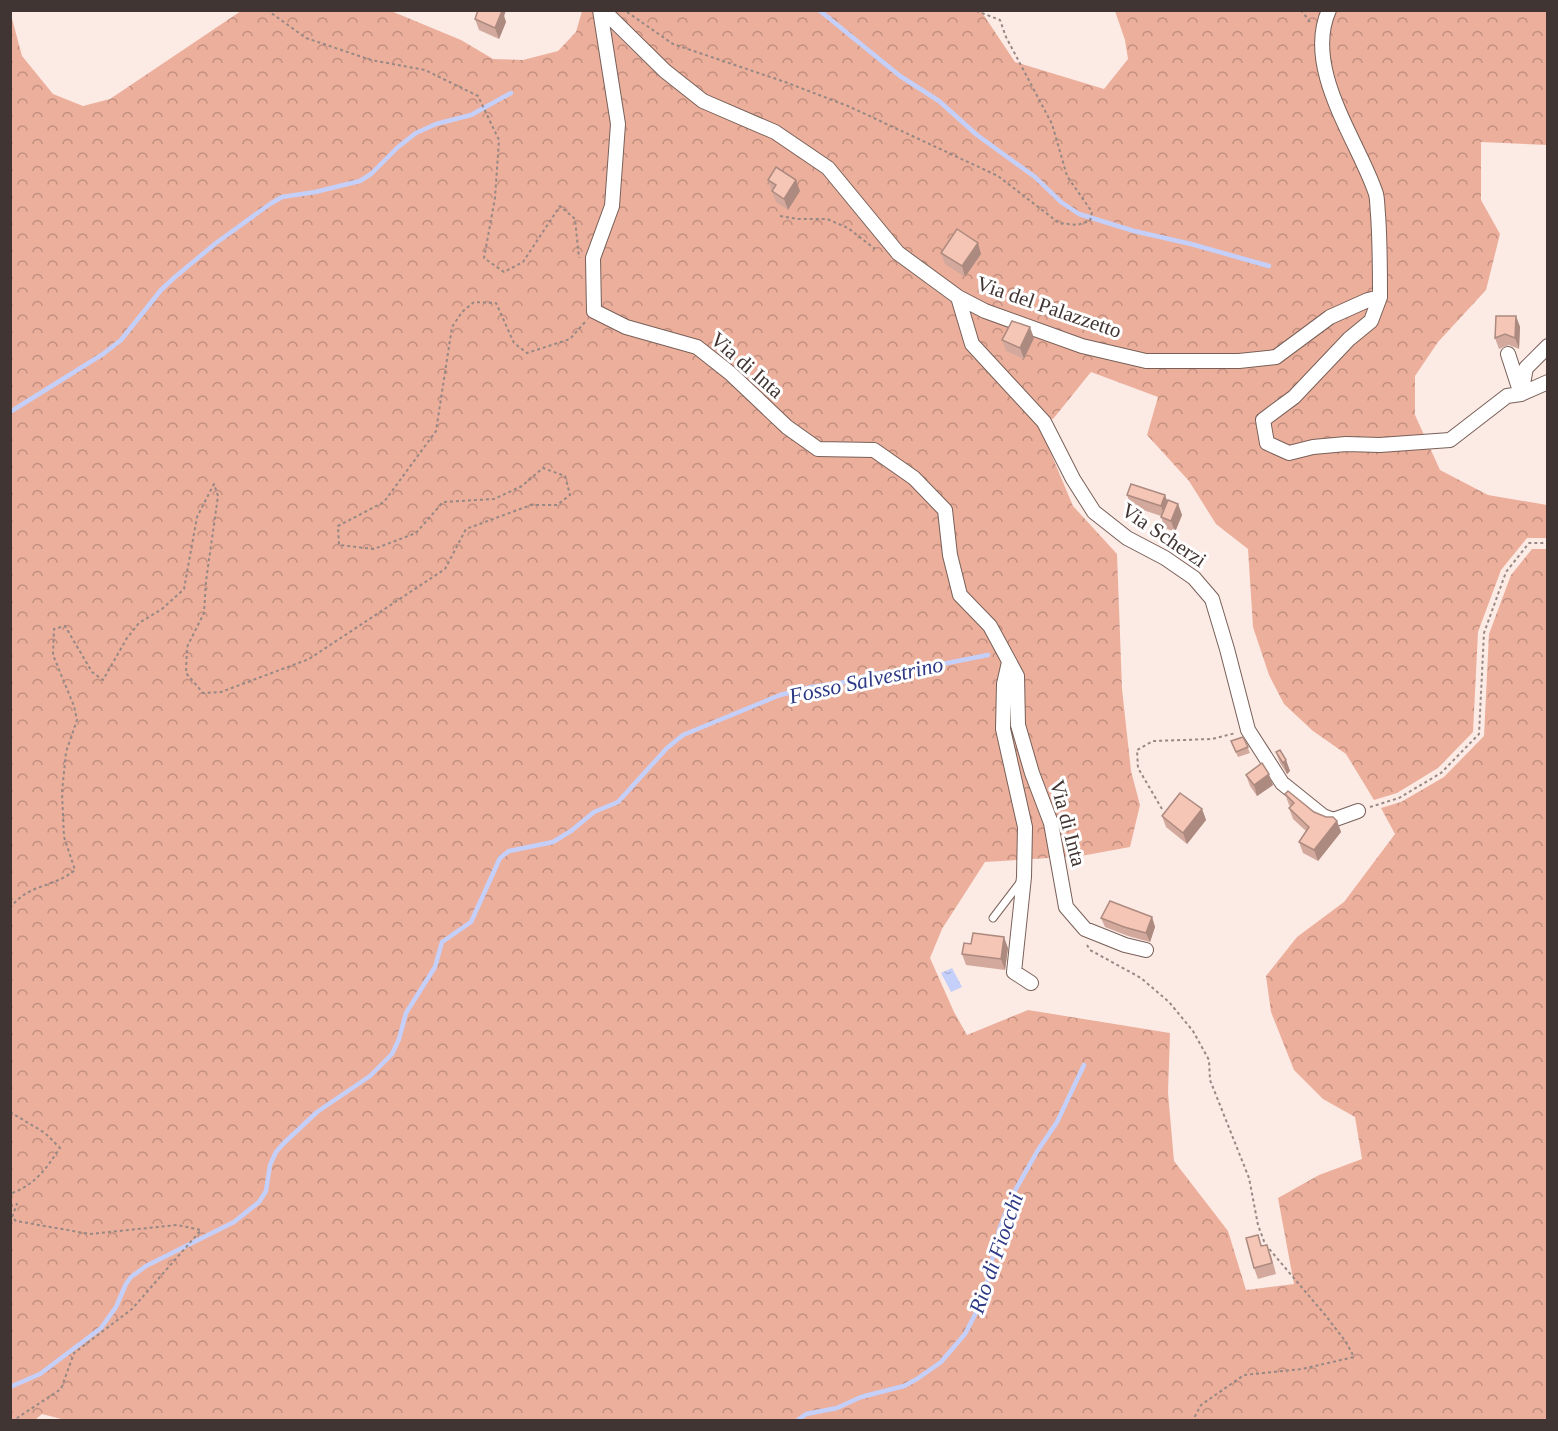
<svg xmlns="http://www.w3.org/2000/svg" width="1558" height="1431" viewBox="0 0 1558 1431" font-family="Georgia,serif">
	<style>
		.forest { fill: url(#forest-crowns) }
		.water { fill: url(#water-ripples) }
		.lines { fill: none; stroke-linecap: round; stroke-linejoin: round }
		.stream { stroke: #c4d0fa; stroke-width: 4.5 }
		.lane-casing { stroke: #786058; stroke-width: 9 }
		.street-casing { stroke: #786058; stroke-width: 16 }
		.path { stroke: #968884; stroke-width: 2; stroke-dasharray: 3 3; stroke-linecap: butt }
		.lane { stroke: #fff; stroke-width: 7 }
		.street { stroke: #fff; stroke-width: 14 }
		.wall { fill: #d3a99d }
		.shaded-wall { fill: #ac8a7f }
		.building { fill: #f5c5b6; stroke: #ac8a7f; stroke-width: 1.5 }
		.labels { text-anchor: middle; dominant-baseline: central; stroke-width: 6; stroke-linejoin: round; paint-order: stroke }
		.street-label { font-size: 21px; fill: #403532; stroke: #fff }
		.water-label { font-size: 22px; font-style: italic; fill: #2d3985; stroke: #fff }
	</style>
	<defs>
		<pattern id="forest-crowns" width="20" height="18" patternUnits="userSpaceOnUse" patternTransform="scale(1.5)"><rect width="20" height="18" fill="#ecaf9c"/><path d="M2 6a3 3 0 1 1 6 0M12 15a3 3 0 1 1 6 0" fill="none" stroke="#c18f80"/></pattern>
		<pattern id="water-ripples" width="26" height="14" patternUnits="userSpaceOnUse" patternTransform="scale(1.5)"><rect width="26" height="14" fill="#c4d0fa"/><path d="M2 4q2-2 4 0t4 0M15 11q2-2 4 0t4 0" fill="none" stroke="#a9b3d7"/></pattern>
	</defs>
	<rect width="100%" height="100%" fill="#fceae5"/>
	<path class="forest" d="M 10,11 L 22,56 L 53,94 L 83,106 L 110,99 L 241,11 L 391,11 L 461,40 L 493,59 L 523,60 L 558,51 L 576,32 L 582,11 L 592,11 L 660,77 L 699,107 L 772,138 L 823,174 L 892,258 L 954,304 L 967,347 L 1039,425 L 1073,506 L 1117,554 L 1122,689 L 1131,771 L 1140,805 L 1130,847 L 1081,856 L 985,862 L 942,929 L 930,958 L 954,1012 L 967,1035 L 1028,1010 L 1170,1033 L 1168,1093 L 1174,1161 L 1228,1231 L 1246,1290 L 1294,1284 L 1278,1198 L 1319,1175 L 1362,1159 L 1355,1117 L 1323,1099 L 1294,1070 L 1271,1012 L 1266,976 L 1297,937 L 1344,902 L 1395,834 L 1381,808 L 1401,802 L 1444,777 L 1484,736 L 1489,634 L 1511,575 L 1532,549 L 1547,549 L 1547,1420 L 65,1420 L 42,1414 L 35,1420 L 11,1420 Z
		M 611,11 L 981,11 L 1015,62 L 1104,89 L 1128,59 L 1125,40 L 1115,11 L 1547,11 L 1547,145 L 1481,142 L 1481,200 L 1500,234 L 1486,290 L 1438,342 L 1415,376 L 1415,415 L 1440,470 L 1488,495 L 1547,505 L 1547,538 L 1527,538 L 1501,570 L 1478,632 L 1473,732 L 1438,768 L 1397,793 L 1374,800 L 1346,754 L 1313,731 L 1284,704 L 1269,675 L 1253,627 L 1248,549 L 1216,524 L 1189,481 L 1147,435 L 1158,397 L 1091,372 L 1053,419 L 1045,417 L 976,342 L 961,293 L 901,249 L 832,164 L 706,96 L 669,67 Z"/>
	<path class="water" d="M 952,968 L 962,987 L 951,992 L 941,973 Z"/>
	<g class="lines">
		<path class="stream" d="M 819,10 L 900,76 L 939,101 L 977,135 L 1035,177 L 1061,202 L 1079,214 L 1134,231 L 1191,244 L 1269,266
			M 10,412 L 103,354 L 121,340 L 161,290 L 175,277 L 216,243 L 270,204 L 282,197 L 315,192 L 360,181 L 371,174 L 398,147 L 416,133 L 436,124 L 471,115 L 511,93
			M 10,1387 L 40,1374 L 101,1328 L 116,1307 L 126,1284 L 131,1277 L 146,1266 L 234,1222 L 259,1202 L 266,1191 L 270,1165 L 276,1152 L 283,1144 L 317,1112 L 370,1076 L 392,1054 L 399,1039 L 406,1013 L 435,967 L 442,942 L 471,922 L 500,858 L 509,851 L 553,842 L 571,831 L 594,812 L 618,802 L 667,748 L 683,735 L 780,695 L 811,687 L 846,682 L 872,674 L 912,670 L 988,655
			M 798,1420 L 806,1414 L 837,1408 L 861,1397 L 904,1386 L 917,1379 L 941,1362 L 965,1334 L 983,1299 L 999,1230 L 1012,1196 L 1038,1150 L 1057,1122 L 1084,1065"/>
		<g class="lane-casing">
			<path id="lane" d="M 993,918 L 1022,880"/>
		</g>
		<g class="street-casing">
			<path id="street" d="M 600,10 L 618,124 L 612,206 L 593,258 L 594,311 L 626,327 L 697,347 L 730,373 L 787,427 L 818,449 L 874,450 L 914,478 L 945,510 L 950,555 L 960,595 L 990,626 L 1017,676 L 1018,725 L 1032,773 L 1051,823 L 1066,907 L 1085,929 L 1125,945 L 1146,950
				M 603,10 L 665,71 L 703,101 L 775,132 L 828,168 L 898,253 L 958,297 L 985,311 L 1082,346 L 1146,361 L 1239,361 L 1276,357 L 1330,317 L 1368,300 L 1380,297 C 1380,269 1380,242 1378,214 C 1377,207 1378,198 1375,191 C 1357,139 1303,68 1329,10
				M 958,297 L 972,344 L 1044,422 L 1073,479 L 1094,512 L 1127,538 L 1165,558 L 1194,578 L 1212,599 L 1227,649 L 1248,730 L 1282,783 L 1323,816 L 1333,820 L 1358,811
				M 1380,297 L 1371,321 L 1349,339 L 1294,397 L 1263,420 L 1267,443 L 1289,453 L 1313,447 L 1346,444 L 1380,445 L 1450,440 L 1507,396 L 1521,394 L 1526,368 L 1548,346
				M 1508,354 L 1521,394 L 1548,382
				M 1009,662 L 1004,684 L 1003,729 L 1025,827 L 1024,877 L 1014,972 L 1031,983"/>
		</g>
		<path class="path" d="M 267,10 L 306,38 L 371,60 L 425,70 L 478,96 L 499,140 L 495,198 L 484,258 L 504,272 L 523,262 L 560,206 L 575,219 L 579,258
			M 1301,10 L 1310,22
			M 627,12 L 673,44 L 785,82 L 848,106 L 998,176 L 1059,223 L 1077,225 L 1090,221 L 1092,212 L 1067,176 L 1052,124 L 1006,37 L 1000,20 L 974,10
			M 780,216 L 797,219 L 827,219 L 848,228 L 875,249
			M 1370,807 L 1399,798 L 1441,773 L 1479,734 L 1484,633 L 1506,572 L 1529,543 L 1548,543
			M 1162,809 L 1138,768 L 1137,750 L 1153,741 L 1212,739 L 1236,733
			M 10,908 C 29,883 54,888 75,870 L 64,837 L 62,792 L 66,752 L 77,720 L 74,706 L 53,655 L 54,629 L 65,626 L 92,672 L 103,680 L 127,638 L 139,623 L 162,609 L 184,589 L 197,517 L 214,484 L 218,496 L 206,581 L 204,613 L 187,647 L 186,673 L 203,693 L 221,692 L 309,659 L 445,569 L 466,529 L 531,505 L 557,505 L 570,495 L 565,476 L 543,468 L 522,486 L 494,499 L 443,502 L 416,533 L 374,549 L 339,545 L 338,526 L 384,502 L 436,431 L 452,327 L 462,312 L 474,302 L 496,303 L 514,343 L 527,353 L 570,339 L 586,321
			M 1087,945 L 1090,950 L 1141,978 L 1169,1002 L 1193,1031 L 1209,1060 L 1210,1080 L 1249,1178 L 1258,1225 L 1265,1244 L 1326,1316 L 1346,1342 L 1354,1357 L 1302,1369 L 1244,1375 L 1201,1405 L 1193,1420
			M 10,1112 L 45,1133 L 60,1148 C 45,1170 36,1184 10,1194
			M 10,1206 L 17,1204 L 12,1217 L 16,1221 L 90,1234 L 177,1225 L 201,1230 L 132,1309 L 74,1353 L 61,1389 L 14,1420"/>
		<use href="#lane" class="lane"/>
		<use href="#street" class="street"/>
	</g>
	<path class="wall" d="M 477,10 L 506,10 L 504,16 L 506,22 L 499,39 L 479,30 L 475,19 L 478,12 Z
		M 768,180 L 796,180 L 800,191 L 788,210 L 776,202 Z
		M 978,243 L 981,254 L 965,277 L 945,264 L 941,253 Z
		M 1516,316 L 1520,327 L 1519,349 L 1509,345 L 1499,349 L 1495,338 Z
		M 1034,338 L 1024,359 L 1006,351 L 1002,340 Z
		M 1127,495 L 1165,495 L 1167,501 L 1178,504 L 1182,515 L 1175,532 L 1165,528 L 1161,517 L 1161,516 L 1131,506 Z
		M 1243,737 L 1250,753 L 1238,757 L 1231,741 Z
		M 1276,752 L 1286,760 L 1290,771 L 1287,774 L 1280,763 Z
		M 1246,775 L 1273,785 L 1257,796 L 1250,786 Z
		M 1285,794 L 1314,812 L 1337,821 L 1341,832 L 1318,861 L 1303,853 L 1299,842 L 1306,831 L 1293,819 L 1289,808 L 1291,806 L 1289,805 Z
		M 1202,809 L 1206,820 L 1187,844 L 1166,827 L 1162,816 Z
		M 1152,917 L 1155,927 L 1150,942 L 1128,936 L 1105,927 L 1101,918 Z
		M 1008,948 L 1005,970 L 966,965 L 962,954 Z
		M 1262,1246 L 1271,1255 L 1276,1274 L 1258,1279 L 1254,1268 Z"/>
	<path class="shaded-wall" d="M 499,10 L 506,10 L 504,16 L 506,22 L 499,39 L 495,28 Z
		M 796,180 L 800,191 L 788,210 L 784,199 Z
		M 978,243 L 981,254 L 965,277 L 962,266 Z
		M 1516,316 L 1520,327 L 1519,349 L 1515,338 Z
		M 1030,327 L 1034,338 L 1024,359 L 1020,348 Z
		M 1165,495 L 1169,506 L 1165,517 L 1161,506 Z
		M 1178,504 L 1182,515 L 1175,532 L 1171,521 Z
		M 1286,760 L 1290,771 L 1287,774 L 1283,763 Z
		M 1269,774 L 1273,785 L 1257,796 L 1254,785 Z
		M 1202,809 L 1206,820 L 1187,844 L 1183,833 Z
		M 1337,821 L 1341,832 L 1318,861 L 1314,850 Z
		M 1152,917 L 1155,927 L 1150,942 L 1146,933 Z
		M 1004,937 L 1008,948 L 1005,970 L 1001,959 Z"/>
	<path class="building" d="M 478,10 L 502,11 L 495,28 L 475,19 Z
		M 776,167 L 796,180 L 784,199 L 772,191 L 776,185 L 768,180 Z
		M 957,229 L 978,243 L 962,266 L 941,253 Z
		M 1496,316 L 1516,316 L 1515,338 L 1505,334 L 1495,338 Z
		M 1012,321 L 1030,327 L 1020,348 L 1002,340 Z
		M 1131,484 L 1165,495 L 1161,506 L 1127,495 Z
		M 1168,500 L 1178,504 L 1171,521 L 1161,517 Z
		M 1243,737 L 1248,747 L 1236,752 L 1231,741 Z
		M 1280,750 L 1286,760 L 1283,763 L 1276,752 Z
		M 1262,763 L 1269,774 L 1254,785 L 1246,775 Z
		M 1288,791 L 1314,812 L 1326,817 L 1333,817 L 1337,821 L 1314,850 L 1299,842 L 1309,827 L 1289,808 L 1294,803 L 1285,794 Z
		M 1180,793 L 1202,809 L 1183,833 L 1162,816 Z
		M 1110,901 L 1152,917 L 1146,933 L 1124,927 L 1101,918 Z
		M 973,933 L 1004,937 L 1001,959 L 962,954 L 964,943 L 971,944 Z
		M 1258,1235 L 1261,1246 L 1267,1245 L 1272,1263 L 1254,1268 L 1246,1238 Z"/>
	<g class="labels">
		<g class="street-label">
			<text transform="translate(1049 307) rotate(19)">Via del Palazzetto</text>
			<text transform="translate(747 365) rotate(41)">Via di Inta</text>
			<text transform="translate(1164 535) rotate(34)">Via Scherzi</text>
			<text transform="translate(1068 823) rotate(75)">Via di Inta</text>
		</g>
		<g class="water-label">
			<text transform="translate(866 680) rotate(-12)">Fosso Salvestrino</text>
			<text transform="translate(996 1253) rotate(-71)">Rio di Fiocchi</text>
		</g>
	</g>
	<rect width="1558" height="1431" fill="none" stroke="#403532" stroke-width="24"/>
</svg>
